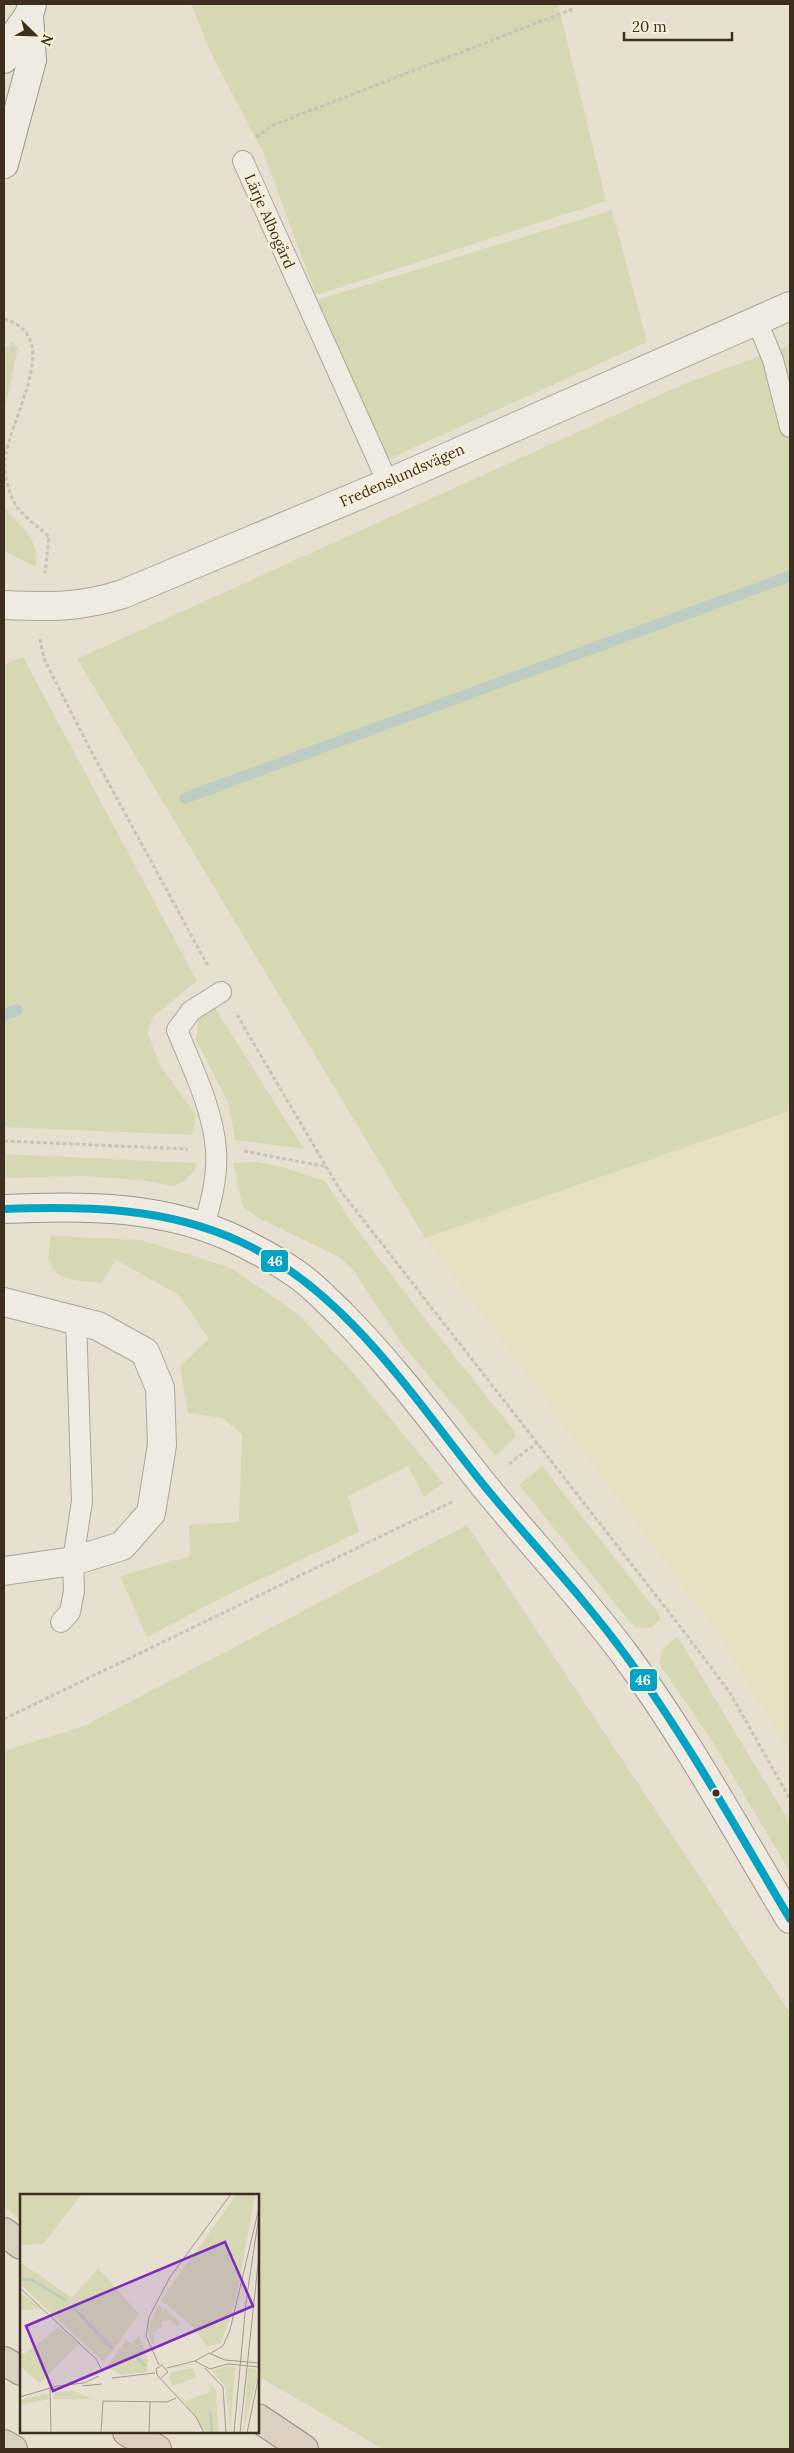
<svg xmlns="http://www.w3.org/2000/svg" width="794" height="2453" viewBox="0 0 794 2453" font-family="Lora,serif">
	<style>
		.farmland { fill: #e6dfc2 }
		.green { fill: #d6d7b3 }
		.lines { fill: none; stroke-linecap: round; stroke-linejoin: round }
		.stream { stroke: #bcccc2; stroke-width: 11 }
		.lane-casing { stroke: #ada599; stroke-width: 22 }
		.street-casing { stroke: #ada599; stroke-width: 30 }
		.secondary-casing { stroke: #9c958a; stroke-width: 30 }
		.highway-casing { stroke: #928b80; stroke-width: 30 }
		.path { stroke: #c8c2b9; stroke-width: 3; stroke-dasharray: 4 2.5; stroke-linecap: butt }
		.lane { stroke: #efebe3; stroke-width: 20 }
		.street { stroke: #efebe3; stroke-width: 28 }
		.secondary { stroke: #efebe3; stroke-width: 28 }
		.highway { stroke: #dad1c2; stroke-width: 28 }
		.bus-1-casing { stroke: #f7eed8; stroke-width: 11 }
		.bus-1 { stroke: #03a3c5; stroke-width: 8 }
		.bus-dot { fill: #3d2e20; stroke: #f7eed8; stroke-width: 2 }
		.labels { text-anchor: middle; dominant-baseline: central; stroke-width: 5; stroke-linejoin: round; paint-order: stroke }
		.street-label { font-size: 15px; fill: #3d2e20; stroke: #f7eed8 }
		.inset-river { fill: none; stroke: #bcccc2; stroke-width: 2.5 }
		.inset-road { fill: none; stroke: #a3998a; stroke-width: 1 }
		.view { fill: #7b2cbf; fill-opacity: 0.15; stroke: #7b2cbf; stroke-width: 2.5 }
		.inset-edge { fill: none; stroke: #3d2e20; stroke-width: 2.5 }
		.line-badge { stroke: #f7eed8; stroke-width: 2 }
		.badge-label { font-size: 14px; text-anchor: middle; font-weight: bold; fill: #fff }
	</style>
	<rect width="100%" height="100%" fill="#e7e0d1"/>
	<path class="farmland" d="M 790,1111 L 790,1755 L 719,1635 L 425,1238 Z"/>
	<path class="green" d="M 191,4 L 558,4 L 606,201 L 316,295 L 263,152 L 212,55 Z
		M 612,210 L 647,342 L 384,461 L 317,300 Z
		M 11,342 L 18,347 L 4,413 L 4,345 L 9,348 Z
		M 790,345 L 790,1111 L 425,1238 L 77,659 L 684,384 Z
		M 4,506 C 19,528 42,538 35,567 L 4,551 Z
		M 23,657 L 197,981 L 154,1016 L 147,1031 L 161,1067 L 196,1115 L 192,1135 L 4,1127 L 4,665 Z
		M 213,1005 L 304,1149 L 235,1140 L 229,1104 L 196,1040 L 198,1019 Z
		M 4,1154 L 196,1163 L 196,1168 L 185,1181 L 173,1186 L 141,1180 L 83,1176 L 4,1178 Z
		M 256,1162 L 282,1167 L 325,1181 L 350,1220 L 422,1315 L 515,1432 L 515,1437 L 496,1456 L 401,1343 L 353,1270 L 339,1257 L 257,1217 L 243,1207 L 233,1163 Z
		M 50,1236 L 141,1240 L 231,1268 L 298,1314 L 357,1377 L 443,1483 L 424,1497 L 408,1466 L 348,1496 L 359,1532 L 223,1597 L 147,1637 L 120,1576 L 190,1556 L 189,1525 L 239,1522 L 242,1434 L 222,1418 L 188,1413 L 180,1366 L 209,1339 L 179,1295 L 116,1260 L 102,1282 C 85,1281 58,1283 50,1264 C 47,1257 50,1244 50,1236 Z
		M 542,1466 L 659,1614 L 660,1619 L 651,1628 L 636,1627 L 630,1622 L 519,1485 Z
		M 467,1525 L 790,2013 L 790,2449 L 383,2449 L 258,2376 L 258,2196 L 21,2196 L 21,2220 L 4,2207 L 4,1751 L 84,1726 Z
		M 676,1638 L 679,1639 L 790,1823 L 790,1872 L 714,1744 L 659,1663 L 663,1649 Z"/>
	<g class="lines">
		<path class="stream" d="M 185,798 L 790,576
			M 4,1015 L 17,1010"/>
		<g class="lane-casing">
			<path id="lane" d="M 243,161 L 388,483
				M 757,321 L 773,360 L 790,427
				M 204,1226 C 211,1202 218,1176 216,1150 C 213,1109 192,1067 177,1030 L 191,1011 L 221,992
				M 61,1622 L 70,1612 L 74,1591 L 73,1561 L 82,1501 L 76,1320"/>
		</g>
		<g class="street-casing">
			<path id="street" d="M 4,605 C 50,607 79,608 123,594 L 388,483 L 790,306
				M 4,1302 L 98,1326 L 145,1352 L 160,1388 L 162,1445 L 151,1513 L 122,1546 L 73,1561 L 4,1571"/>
		</g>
		<g class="secondary-casing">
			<path id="secondary" d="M 4,59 L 8,44 L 29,15
				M 4,164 L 32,60 L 29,15 L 32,4
				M 4,1209 C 85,1205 166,1205 241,1242 C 259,1251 278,1261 295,1273 C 312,1284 326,1300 341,1314 C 393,1366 436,1425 482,1483 C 529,1541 581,1595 626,1656 C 687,1739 737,1831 790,1919"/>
		</g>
		<g class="highway-casing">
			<path id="highway" d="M 4,2232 L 21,2245
				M 4,2361 L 21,2371
				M 258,2418 L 304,2449
				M 127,2432 L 157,2449
				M 4,2444 L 13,2449"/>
		</g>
		<path class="path" d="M 256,137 L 273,125 L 573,9
			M 4,319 C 13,322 23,326 28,336 C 45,363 11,424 6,453 C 3,469 7,488 14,502 C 19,513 40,528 49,537 L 45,573
			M 40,639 L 44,659 L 90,749 L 208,966
			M 237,1015 L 340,1190 L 682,1629 L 730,1693 L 790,1799
			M 4,1141 L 188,1149
			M 244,1151 L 327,1167
			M 509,1464 L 538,1442
			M 4,1719 L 454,1501"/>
		<use href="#lane" class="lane"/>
		<use href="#street" class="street"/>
		<use href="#secondary" class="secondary"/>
		<use href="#highway" class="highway"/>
		<g class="bus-1-casing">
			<path id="bus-1" d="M 4,1209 C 85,1206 166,1207 241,1242 C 346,1291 412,1396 482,1483 C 529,1541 582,1595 626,1656 C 687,1739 737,1830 790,1919"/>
		</g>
		<use href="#bus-1" class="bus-1"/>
	</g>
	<circle class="bus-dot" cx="716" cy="1793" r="4.5"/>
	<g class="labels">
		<g class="street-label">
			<text transform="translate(270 221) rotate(66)">Lärje Albogård</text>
			<text transform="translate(402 475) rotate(-24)">Fredenslundsvägen</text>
		</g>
	</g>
	<g transform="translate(20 2194)">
		<rect width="239" height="239" fill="#e7e0d1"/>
		<path d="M 0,0 L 62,0 L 23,50 L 0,51 ZM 217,0 L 235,0 L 216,105 L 201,149 L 187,152 L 171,131 L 141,106 ZM 0,68 L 52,104 L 78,74 L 119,120 L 84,168 L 0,90 ZM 0,98 L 9,105 L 22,115 L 2,116 ZM 139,110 L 143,117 L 145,115 L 161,129 L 157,133 L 149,125 L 142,128 L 142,133 L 132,138 L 135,149 L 132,150 L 128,135 ZM 39,133 L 58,150 L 20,189 L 0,172 L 0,163 L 29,141 L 36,149 L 29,140 ZM 119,142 L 128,167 L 127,178 L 101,181 L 86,173 L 106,147 L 112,149 ZM 207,172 L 215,173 L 210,239 L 206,194 L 192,177 ZM 173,174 L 176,184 L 152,192 L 149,183 L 152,178 ZM 228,174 L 235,175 L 238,180 L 223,239 ZM 188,189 L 196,195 L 198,239 L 187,239 L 160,202 L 165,207 L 190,198 ZM 54,197 L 72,205 L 33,205 L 35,198 ZM 26,200 L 30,205 L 0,211 L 0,206 Z" fill="#d6d7b3"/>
		<path class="inset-river" d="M 0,85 L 12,86 L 47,107M 53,113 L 92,154M 115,161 L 126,172M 190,218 L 192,239"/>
		<path class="inset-road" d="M 0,94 L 76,165 L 83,178M 239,113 L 239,144M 191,159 L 203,152 L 210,136 L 239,14M 175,167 L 190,175 L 208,170 L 239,173M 139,171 L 126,142 L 129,123 L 150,83 L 211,0M 147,174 L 175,167 L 189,159 L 205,166 L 239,169M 185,174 L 203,193 L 206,239M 92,184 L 135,179M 141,184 L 148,178 L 142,171 L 136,175 L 137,181 L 176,223 L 184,239M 62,192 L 82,190M 30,195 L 31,239M 0,203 L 37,192 L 64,189 L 79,182M 81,239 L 83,207 L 147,208 L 156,204M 129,239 L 130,208M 214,239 L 226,108 L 239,21M 220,239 L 239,61M 227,239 L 239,181"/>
		<path class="view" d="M 205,48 L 233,112 L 33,197 L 6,132 Z"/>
		<rect width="239" height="239" class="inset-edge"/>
	</g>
	<g class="line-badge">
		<rect x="260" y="1249" width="29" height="24" rx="5" fill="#03a3c5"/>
		<rect x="629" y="1668" width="29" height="24" rx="5" fill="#03a3c5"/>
	</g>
	<g class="badge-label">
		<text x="275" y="1266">46</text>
		<text x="643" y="1685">46</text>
	</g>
	<rect width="794" height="2453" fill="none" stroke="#3d2e20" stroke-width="10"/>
	<g transform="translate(35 35) rotate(113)" stroke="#f7eed8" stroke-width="4" paint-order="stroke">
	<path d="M0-4L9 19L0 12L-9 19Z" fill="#3d2e20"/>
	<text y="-8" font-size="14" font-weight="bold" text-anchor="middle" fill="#3d2e20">N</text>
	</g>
	<path d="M624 32v8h108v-8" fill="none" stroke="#3d2e20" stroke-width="2.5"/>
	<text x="632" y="32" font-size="15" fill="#3d2e20" stroke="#f7eed8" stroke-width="4" paint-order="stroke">20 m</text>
</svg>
